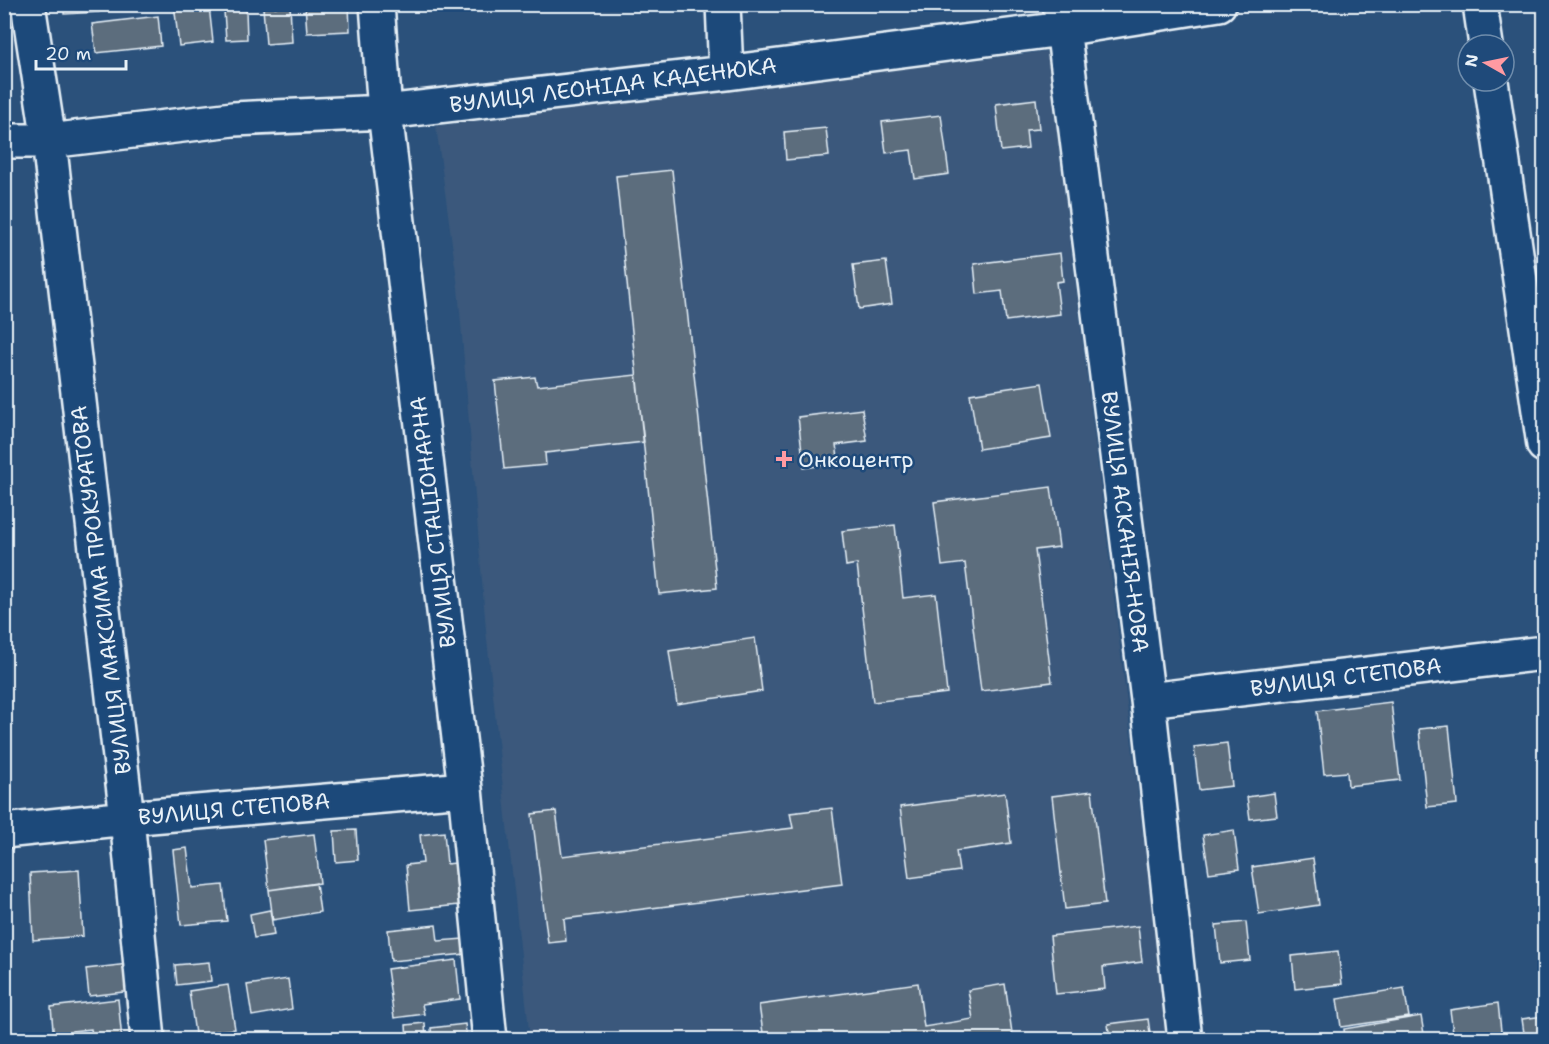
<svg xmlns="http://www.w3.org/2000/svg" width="1549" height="1044" viewBox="0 0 1549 1044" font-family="'Shantell Sans',sans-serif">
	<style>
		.built { fill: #3a597c }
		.building { fill: #5c6d7d; stroke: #e8f1f8; stroke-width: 1.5 }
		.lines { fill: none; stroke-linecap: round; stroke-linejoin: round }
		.minor-casing { stroke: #e8f1f8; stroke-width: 38 }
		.minor { stroke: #1f4a7a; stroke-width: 33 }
		.poi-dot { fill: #ff9aa2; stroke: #1f4a7a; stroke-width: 2 }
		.labels { text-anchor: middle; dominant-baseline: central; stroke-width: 5; stroke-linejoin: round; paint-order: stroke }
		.street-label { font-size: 22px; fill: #e8f1f8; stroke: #1f4a7a }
		.poi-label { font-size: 22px; fill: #e8f1f8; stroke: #1f4a7a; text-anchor: start }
	</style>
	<rect width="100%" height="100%" fill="#2b517b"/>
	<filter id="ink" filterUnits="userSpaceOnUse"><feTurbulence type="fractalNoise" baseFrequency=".0167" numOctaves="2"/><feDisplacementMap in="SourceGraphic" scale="12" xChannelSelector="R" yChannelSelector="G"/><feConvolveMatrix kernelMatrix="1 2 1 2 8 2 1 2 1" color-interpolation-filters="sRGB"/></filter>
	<g filter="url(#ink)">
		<path class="built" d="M 1047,51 L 1168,1039 L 530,1039 L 486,630 L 458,287 L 436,126 Z"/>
		<path class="building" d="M 64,4 L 98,4 L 99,12 L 64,14 Z
			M 174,4 L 226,4 L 209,6 L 213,42 L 179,46 Z
			M 305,4 L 349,4 L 350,31 L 307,33 Z
			M 290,6 L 292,42 L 266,44 L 263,8 Z
			M 246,10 L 247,39 L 226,40 L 224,11 Z
			M 158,16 L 161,46 L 96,53 L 92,24 Z
			M 1036,99 L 1039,129 L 1026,130 L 1028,148 L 1001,151 L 996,104 Z
			M 941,115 L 949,174 L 915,179 L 911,150 L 886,153 L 882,122 Z
			M 826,128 L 829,156 L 786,160 L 784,132 Z
			M 672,170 L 717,588 L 659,594 L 616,176 Z
			M 1060,253 L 1063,281 L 1056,282 L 1060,314 L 1006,321 L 1002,291 L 977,294 L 974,264 Z
			M 886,261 L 892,304 L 859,309 L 853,265 Z
			M 636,375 L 644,442 L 545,453 L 546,465 L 504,469 L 495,381 L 535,377 L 537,386 Z
			M 1042,383 L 1051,438 L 979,449 L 970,394 Z
			M 862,409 L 867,441 L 836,445 L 839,463 L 804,468 L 798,417 Z
			M 1051,487 L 1059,547 L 1035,550 L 1052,682 L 981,691 L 965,563 L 942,566 L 934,502 Z
			M 895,525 L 903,598 L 936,594 L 947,693 L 873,702 L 857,564 L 846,566 L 842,531 Z
			M 755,638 L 762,691 L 677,704 L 669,651 Z
			M 1391,702 L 1400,780 L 1348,786 L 1347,772 L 1324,774 L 1317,711 Z
			M 1449,726 L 1457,804 L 1427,807 L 1419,729 Z
			M 1544,729 L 1544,777 L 1539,730 Z
			M 1227,743 L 1232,786 L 1199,790 L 1194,747 Z
			M 1092,791 L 1105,904 L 1065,909 L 1052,796 Z
			M 1005,793 L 1011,843 L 956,851 L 959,871 L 909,878 L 900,807 Z
			M 1274,793 L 1277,816 L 1250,819 L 1247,797 Z
			M 832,808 L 842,884 L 564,919 L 566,941 L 548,943 L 532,814 L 556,811 L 562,856 L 793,828 L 790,813 Z
			M 356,830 L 358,860 L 336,862 L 334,831 Z
			M 1234,830 L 1239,869 L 1209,873 L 1203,835 Z
			M 444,832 L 447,864 L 455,863 L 459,905 L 410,910 L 406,865 L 423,863 L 420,835 Z
			M 314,834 L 320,883 L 269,890 L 263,840 Z
			M 187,848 L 192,888 L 223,885 L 227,921 L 181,925 L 173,850 Z
			M 1313,858 L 1319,905 L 1259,914 L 1252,867 Z
			M 79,870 L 83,936 L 33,940 L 30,873 Z
			M 316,883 L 320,912 L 273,920 L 269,890 Z
			M 270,910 L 274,935 L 254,938 L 250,914 Z
			M 1246,922 L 1250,960 L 1220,963 L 1216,925 Z
			M 436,925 L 438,941 L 464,939 L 466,954 L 391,961 L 388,930 Z
			M 1138,926 L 1142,962 L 1103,967 L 1105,989 L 1056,994 L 1050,936 Z
			M 1338,951 L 1342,984 L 1295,989 L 1292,956 Z
			M 456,960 L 460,999 L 422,1004 L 424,1014 L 394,1018 L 387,969 Z
			M 209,962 L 211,981 L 177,985 L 175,965 Z
			M 128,964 L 132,991 L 89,996 L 86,969 Z
			M 288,979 L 292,1009 L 252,1016 L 247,985 Z
			M 918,983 L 924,1027 L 973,1019 L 968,990 L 1005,984 L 1013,1040 L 764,1040 L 759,1005 Z
			M 228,985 L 235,1029 L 195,1034 L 189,991 Z
			M 1404,988 L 1409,1017 L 1341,1027 L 1337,999 Z
			M 118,999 L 122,1040 L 93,1040 L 91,1029 L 72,1031 L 73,1040 L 54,1040 L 51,1007 Z
			M 1498,1003 L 1502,1040 L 1454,1040 L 1450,1010 Z
			M 1421,1016 L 1425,1040 L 1345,1040 L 1344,1029 Z
			M 1544,1016 L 1544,1040 L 1525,1040 L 1522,1019 Z
			M 1148,1019 L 1151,1040 L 1110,1040 L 1108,1024 Z
			M 425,1023 L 426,1040 L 407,1040 L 406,1025 Z
			M 465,1024 L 467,1040 L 432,1040 L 431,1028 Z
			M 318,1033 L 319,1040 L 285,1040 L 285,1036 Z
			M 1256,1034 L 1257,1040 L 1227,1040 L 1227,1038 Z"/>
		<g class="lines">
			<g class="minor-casing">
				<path id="minor" d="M 28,4 L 49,141 L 127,818 L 148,1040
					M 377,4 L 385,112 L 465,789 L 490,1040
					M 723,4 L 726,73
					M 1060,4 L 1148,700 L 1185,1040
					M 1480,4 L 1486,45
					M 1491,81 L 1544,445
					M 4,141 L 49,141 L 233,119 L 385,112 L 726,73 L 1062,29 L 1219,4
					M 1148,700 L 1544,653
					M 4,831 L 127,818 L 465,789"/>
			</g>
			<use href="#minor" class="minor"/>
		</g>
	</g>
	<path class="poi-dot" d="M781 450h6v6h6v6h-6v6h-6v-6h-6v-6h6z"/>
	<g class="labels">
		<g class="street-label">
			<text transform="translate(613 85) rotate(-7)">ВУЛИЦЯ ЛЕОНІДА КАДЕНЮКА</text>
			<text transform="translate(433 522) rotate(-97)">ВУЛИЦЯ СТАЦІОНАРНА</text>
			<text transform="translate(1125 522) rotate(83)">ВУЛИЦЯ АСКАНІЯ-НОВА</text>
			<text transform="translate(101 590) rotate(-97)">ВУЛИЦЯ МАКСИМА ПРОКУРАТОВА</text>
			<text transform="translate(1346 677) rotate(-7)">ВУЛИЦЯ СТЕПОВА</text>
			<text transform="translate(234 809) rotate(-5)">ВУЛИЦЯ СТЕПОВА</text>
		</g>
		<g class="poi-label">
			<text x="798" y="459">Онкоцентр</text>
		</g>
	</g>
	<rect width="1549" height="1044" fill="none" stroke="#1f4a7a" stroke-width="24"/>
	<rect x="12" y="12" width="1525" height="1020" fill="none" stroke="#e8f1f8" stroke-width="2" filter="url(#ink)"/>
	<g transform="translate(1486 63) rotate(279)"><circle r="28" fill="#1f4a7a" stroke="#6f8dac" stroke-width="1.5"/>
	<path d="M0-4.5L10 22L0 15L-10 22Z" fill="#ff9aa2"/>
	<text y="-9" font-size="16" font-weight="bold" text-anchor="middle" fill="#e8f1f8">N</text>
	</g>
	<path d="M36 60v9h90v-9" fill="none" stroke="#e8f1f8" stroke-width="3"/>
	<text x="45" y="60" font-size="18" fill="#e8f1f8" stroke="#1f4a7a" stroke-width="4.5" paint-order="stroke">20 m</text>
</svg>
